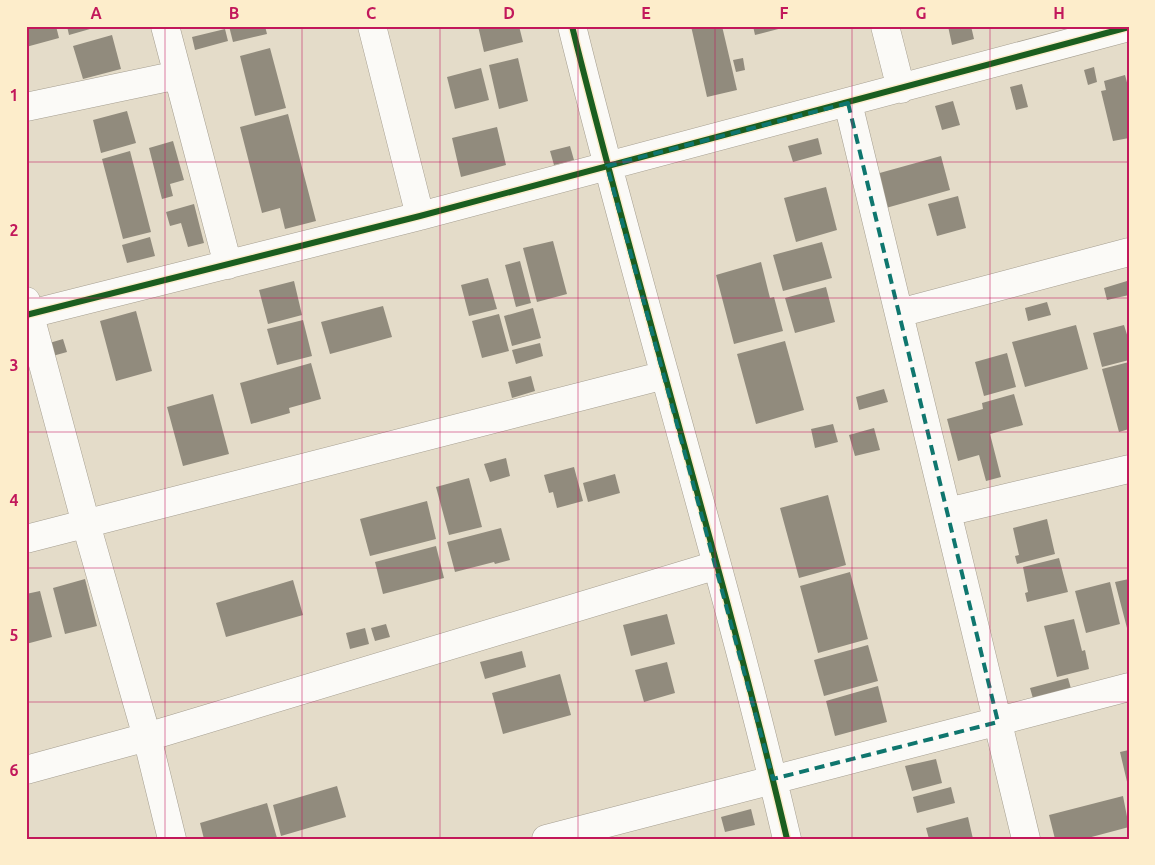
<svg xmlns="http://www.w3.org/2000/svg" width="1155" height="865" viewBox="0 0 1155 865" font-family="Ubuntu,sans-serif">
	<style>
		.building { fill: #918b7d }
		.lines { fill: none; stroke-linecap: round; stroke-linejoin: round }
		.minor-casing { stroke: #a59e90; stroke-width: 29 }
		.minor { stroke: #fbfaf7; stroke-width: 28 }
		.cycleway-casing { stroke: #fdedcb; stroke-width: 9 }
		.cycleway { stroke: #1b5e20; stroke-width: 6 }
		.marked { fill: none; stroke: #0f766e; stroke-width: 4; stroke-dasharray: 10 6; stroke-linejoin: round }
		.grid { fill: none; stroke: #c2185b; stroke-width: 1; stroke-opacity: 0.55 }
		.neatline { fill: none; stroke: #c2185b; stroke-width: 2 }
		.grid-label { font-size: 16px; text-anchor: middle; font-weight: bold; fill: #c2185b }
	</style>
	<rect width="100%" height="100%" fill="#e4dcc9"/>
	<path class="building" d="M 26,26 L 56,26 L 59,38 L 26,47 Z
		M 67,26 L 97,26 L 97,27 L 69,35 Z
		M 229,26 L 265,26 L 267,34 L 233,42 Z
		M 478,26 L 519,26 L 523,42 L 484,52 Z
		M 691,26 L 722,26 L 737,90 L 707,97 Z
		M 753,26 L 786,26 L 786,27 L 755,35 Z
		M 948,26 L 971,26 L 974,39 L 952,45 Z
		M 225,29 L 228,41 L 195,50 L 192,37 Z
		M 112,35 L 121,69 L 83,79 L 73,46 Z
		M 270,48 L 286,108 L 255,116 L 240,56 Z
		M 518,58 L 528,101 L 499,109 L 489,65 Z
		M 743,58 L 745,70 L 736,72 L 733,60 Z
		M 1094,67 L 1097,82 L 1088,85 L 1084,70 Z
		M 481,68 L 489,100 L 455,109 L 447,77 Z
		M 1125,75 L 1129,90 L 1129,138 L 1113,141 L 1101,91 L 1106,90 L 1104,81 Z
		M 1022,84 L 1028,107 L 1016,110 L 1010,87 Z
		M 953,101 L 960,125 L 942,130 L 935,106 Z
		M 127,111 L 136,143 L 101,153 L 93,120 Z
		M 288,114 L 316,221 L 285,229 L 280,208 L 262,213 L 240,127 Z
		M 497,127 L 506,165 L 461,177 L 452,138 Z
		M 818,138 L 822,154 L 793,162 L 788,146 Z
		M 173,141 L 184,180 L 170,184 L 173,196 L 162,199 L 149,148 Z
		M 570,146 L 574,160 L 554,165 L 550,151 Z
		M 130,151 L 151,232 L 123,239 L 102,159 Z
		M 941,156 L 950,190 L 886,208 L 876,174 Z
		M 826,187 L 837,230 L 796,242 L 784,198 Z
		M 958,196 L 966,228 L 937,236 L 928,204 Z
		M 194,204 L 204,243 L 188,247 L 181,223 L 170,226 L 166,212 Z
		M 150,237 L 155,256 L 127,263 L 122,245 Z
		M 553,241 L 567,294 L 537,302 L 523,248 Z
		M 822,242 L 832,278 L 783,291 L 773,255 Z
		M 520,261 L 531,303 L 516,307 L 505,265 Z
		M 761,262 L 770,298 L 774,297 L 783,331 L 734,344 L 716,275 Z
		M 488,278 L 497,309 L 469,316 L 461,285 Z
		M 294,281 L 302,315 L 268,324 L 259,290 Z
		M 1127,281 L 1129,295 L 1107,300 L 1104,288 Z
		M 826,287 L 835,322 L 795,333 L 785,298 Z
		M 1047,302 L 1051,315 L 1028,321 L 1025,308 Z
		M 383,306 L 392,337 L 330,354 L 321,322 Z
		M 533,308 L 541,338 L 512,346 L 504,316 Z
		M 136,311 L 152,371 L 116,381 L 100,321 Z
		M 499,314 L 509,351 L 482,358 L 472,321 Z
		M 303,320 L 312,356 L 277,365 L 267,329 Z
		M 1076,325 L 1088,369 L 1025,387 L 1012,342 Z
		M 1124,325 L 1129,341 L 1129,360 L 1102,367 L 1093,333 Z
		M 63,339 L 67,352 L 49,357 L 46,344 Z
		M 785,341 L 804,410 L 756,424 L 737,354 Z
		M 540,343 L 543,356 L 516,364 L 512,350 Z
		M 1007,353 L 1016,387 L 984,396 L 975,362 Z
		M 1129,362 L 1129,429 L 1119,432 L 1102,369 Z
		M 311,363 L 321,399 L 289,408 L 290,413 L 251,424 L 240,383 Z
		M 531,376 L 535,391 L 512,398 L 508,382 Z
		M 884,389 L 888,402 L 859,410 L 856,397 Z
		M 213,394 L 229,454 L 183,466 L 167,407 Z
		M 1014,394 L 1023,425 L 990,434 L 1001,477 L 986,481 L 979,455 L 958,461 L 947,419 L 983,409 L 982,403 Z
		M 833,424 L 838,442 L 815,448 L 811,429 Z
		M 874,428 L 880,450 L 855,456 L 849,435 Z
		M 506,458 L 510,476 L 490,482 L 484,464 Z
		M 574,467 L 583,501 L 557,508 L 553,492 L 549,493 L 544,475 Z
		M 615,474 L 620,493 L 588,502 L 583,483 Z
		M 469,478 L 482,527 L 449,535 L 436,487 Z
		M 828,495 L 846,565 L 799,578 L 780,508 Z
		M 427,501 L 436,539 L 370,556 L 360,519 Z
		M 1047,519 L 1055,554 L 1017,564 L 1015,556 L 1019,555 L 1013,528 Z
		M 501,528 L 510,560 L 495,564 L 494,562 L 455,572 L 447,542 Z
		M 436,546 L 444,578 L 383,594 L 375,562 Z
		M 1059,558 L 1068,592 L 1027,602 L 1025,593 L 1028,592 L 1023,567 Z
		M 850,572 L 868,639 L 818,653 L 800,586 Z
		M 85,579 L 97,626 L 65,634 L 53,588 Z
		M 1129,579 L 1129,628 L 1127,628 L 1115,582 Z
		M 293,580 L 303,615 L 226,637 L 216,603 Z
		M 1110,582 L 1120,624 L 1086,633 L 1075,591 Z
		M 40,591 L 52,637 L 26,644 L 26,594 Z
		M 667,614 L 675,644 L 631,656 L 623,625 Z
		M 1074,619 L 1082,651 L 1085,650 L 1089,669 L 1057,677 L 1044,626 Z
		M 386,624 L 390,637 L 375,641 L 371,628 Z
		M 365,628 L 369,644 L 350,649 L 346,633 Z
		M 868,645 L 878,681 L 824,696 L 814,660 Z
		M 522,651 L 526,667 L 485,679 L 480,662 Z
		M 667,662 L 675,693 L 644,702 L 635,670 Z
		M 560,674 L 571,715 L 503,734 L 492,693 Z
		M 1068,678 L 1072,692 L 1034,702 L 1030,688 Z
		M 878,686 L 887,722 L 835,736 L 826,701 Z
		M 1129,750 L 1129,786 L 1128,786 L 1120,752 Z
		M 936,759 L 942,783 L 912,791 L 905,766 Z
		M 337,786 L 346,817 L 281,836 L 273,805 Z
		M 951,787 L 955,803 L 917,813 L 913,797 Z
		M 1123,796 L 1129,827 L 1084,839 L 1055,839 L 1049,815 Z
		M 267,803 L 277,838 L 204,839 L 200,823 Z
		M 751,809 L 755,825 L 725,832 L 721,817 Z
		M 968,817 L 973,839 L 929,839 L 926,828 Z"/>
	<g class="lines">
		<g class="minor-casing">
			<path id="minor" d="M 165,26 L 228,265
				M 372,26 L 420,216
				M 572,26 C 639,298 723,566 787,839
				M 885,26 L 901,89
				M 848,103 L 1026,839
				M 26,107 L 178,75
				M 26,301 L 86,524 L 147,737 L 172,839
				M 899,313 L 1129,252
				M 26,315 L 420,216 L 1129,27
				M 947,512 L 1129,469
				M 26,539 L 665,375
				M 26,770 L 147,737 L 717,565
				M 546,839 L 1129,687"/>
		</g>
		<use href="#minor" class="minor"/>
		<g class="cycleway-casing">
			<path id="cycleway" d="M 572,26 C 639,298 723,566 787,839
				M 26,315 L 420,216 L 1129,27"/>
		</g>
		<use href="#cycleway" class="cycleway"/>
	</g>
	<path class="marked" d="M 848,103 L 998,722 L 773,779 L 607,166 Z"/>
	<path class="grid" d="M 165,26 L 165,839M 302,26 L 302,839M 440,26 L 440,839M 578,26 L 578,839M 715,26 L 715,839M 852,26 L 852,839M 990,26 L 990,839M 26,162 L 1129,162M 26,298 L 1129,298M 26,432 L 1129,432M 26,568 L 1129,568M 26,702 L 1129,702"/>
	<rect width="1155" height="865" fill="none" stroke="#fdedcb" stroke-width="55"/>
	<rect x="28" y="28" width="1100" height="810" class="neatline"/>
	<g class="grid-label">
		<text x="96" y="19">A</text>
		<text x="234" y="19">B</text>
		<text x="371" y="19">C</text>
		<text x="509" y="19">D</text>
		<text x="646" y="19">E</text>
		<text x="784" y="19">F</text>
		<text x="921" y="19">G</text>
		<text x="1059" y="19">H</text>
		<text x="14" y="101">1</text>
		<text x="14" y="236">2</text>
		<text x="14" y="371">3</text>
		<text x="14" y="506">4</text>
		<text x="14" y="641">5</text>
		<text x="14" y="776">6</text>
	</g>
</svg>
